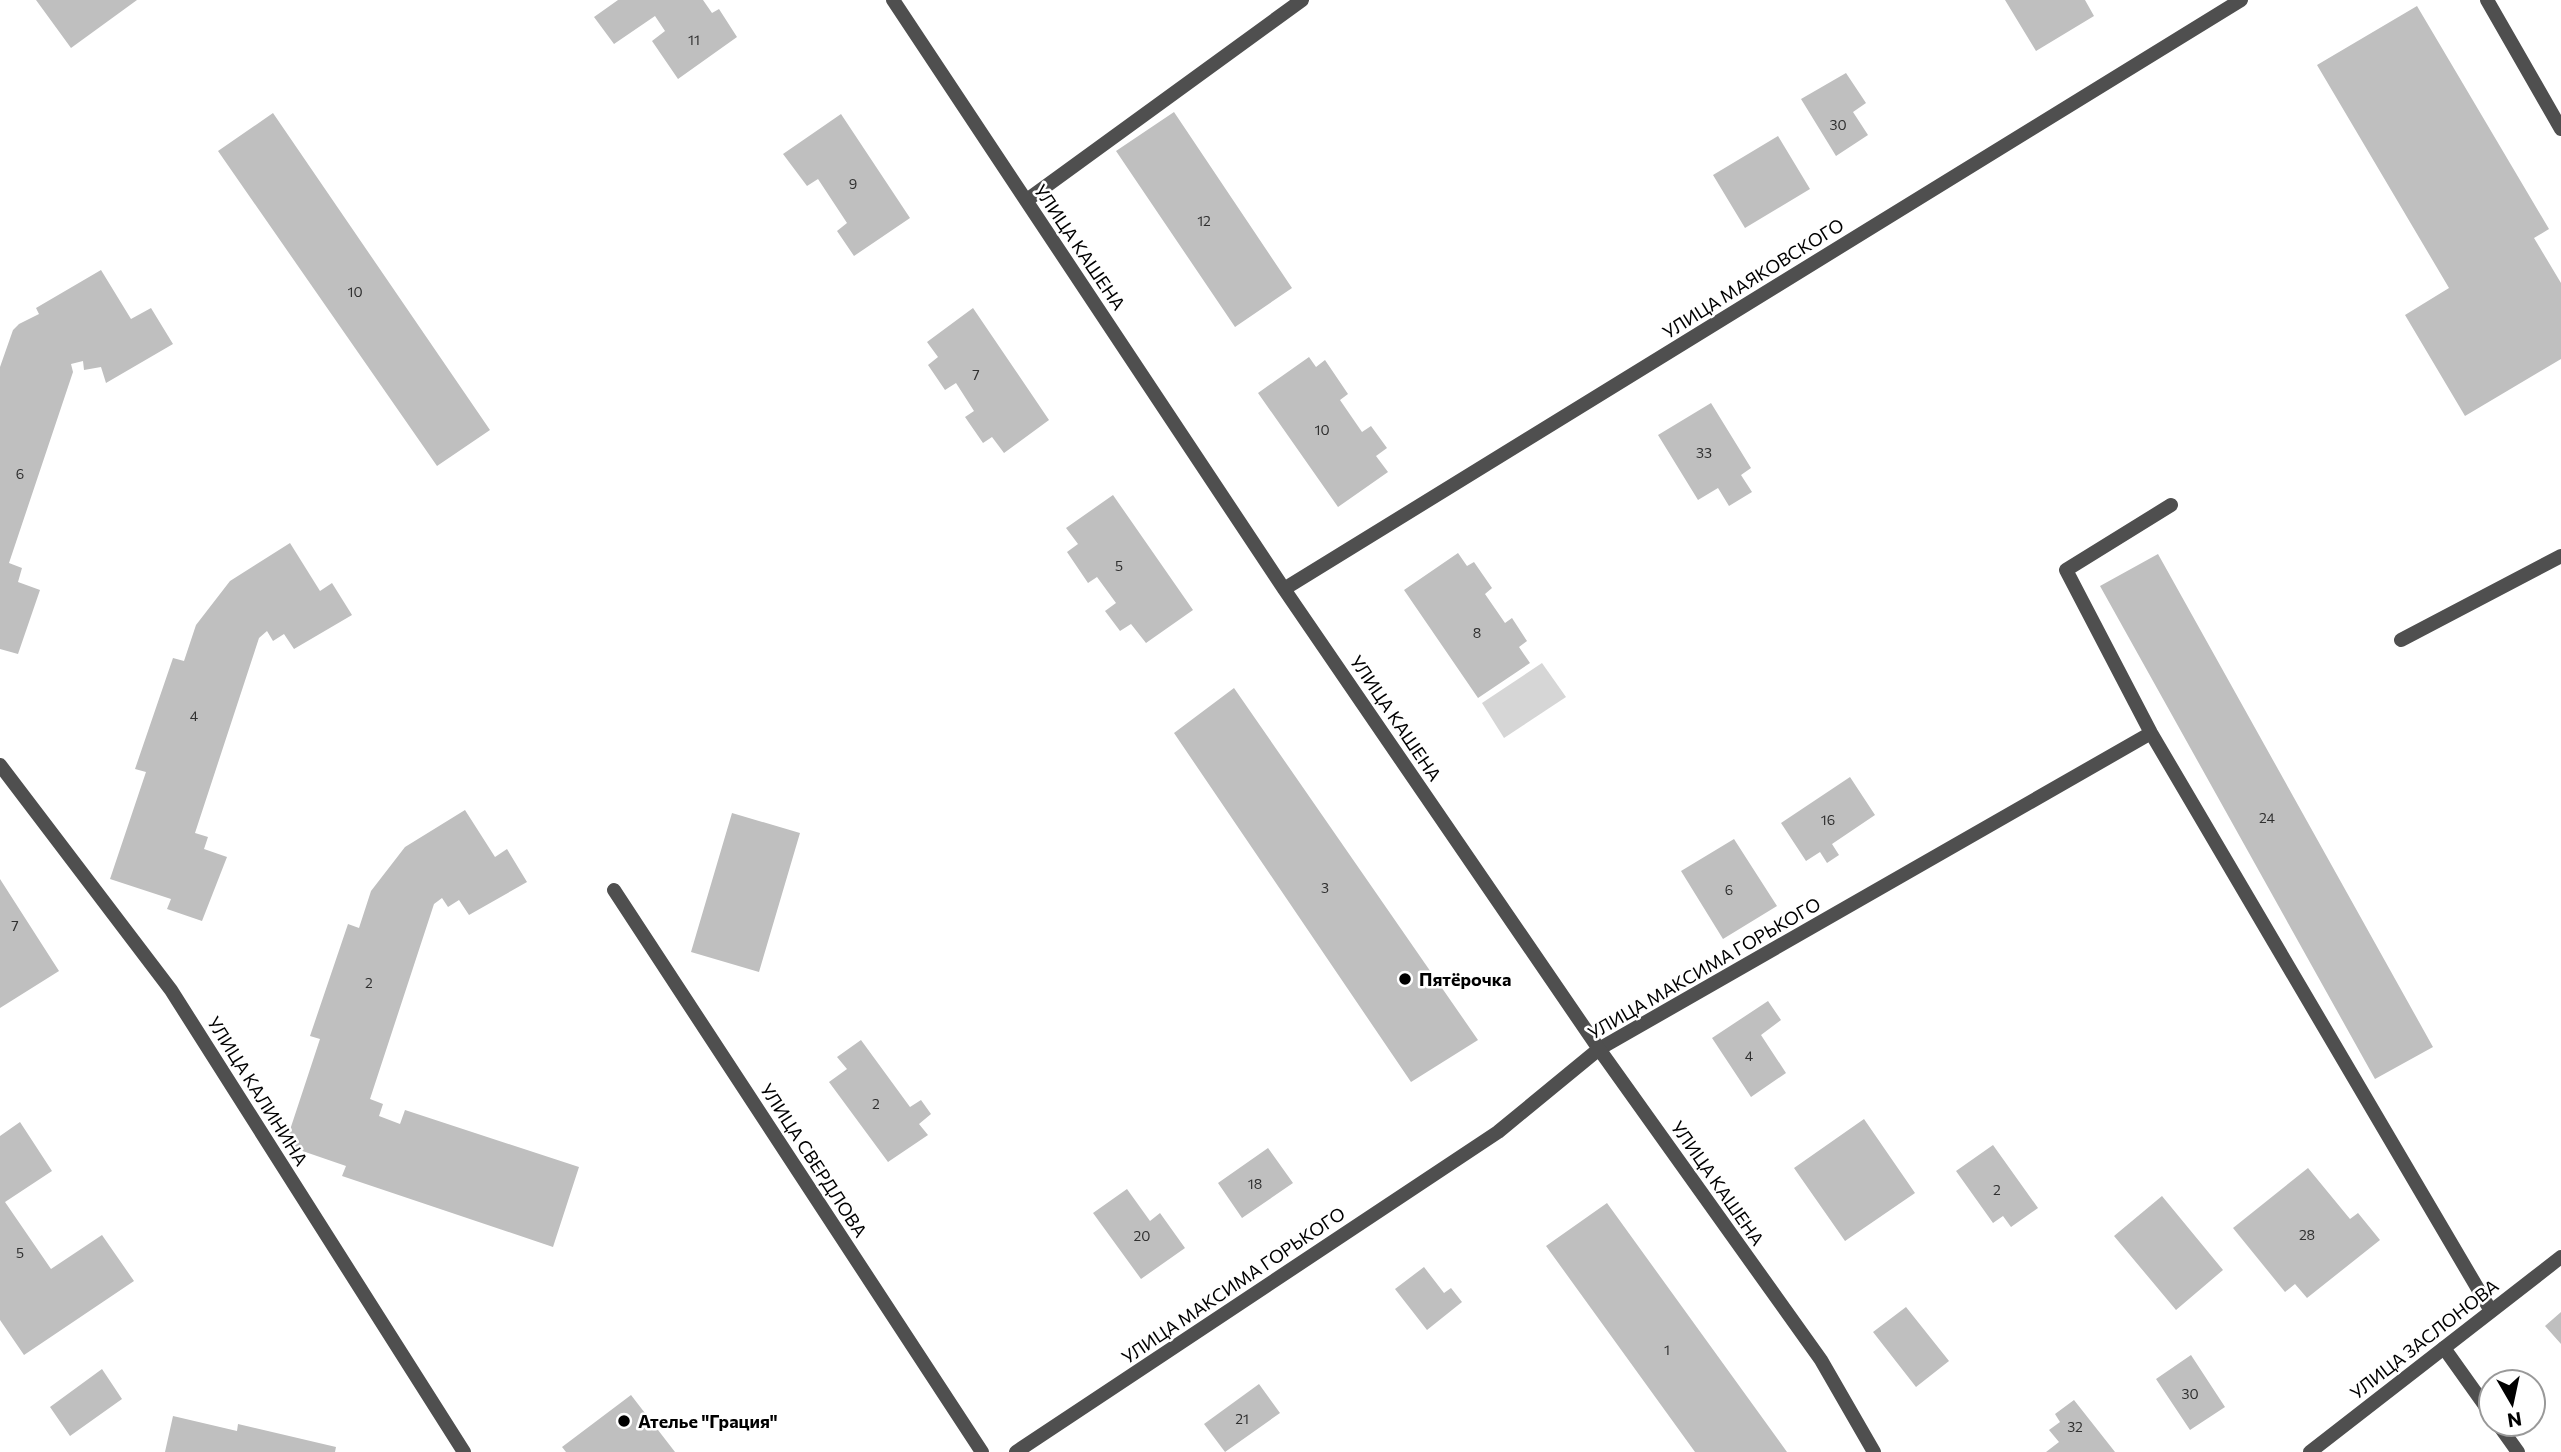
<svg xmlns="http://www.w3.org/2000/svg" width="2561" height="1452" viewBox="0 0 2561 1452" font-family="Commissioner,sans-serif">
	<style>
		.green { fill: #d6d6d6 }
		.building { fill: #bfbfbf }
		.lines { fill: none; stroke-linecap: round; stroke-linejoin: round }
		.lane { stroke: #4f4f4f; stroke-width: 14 }
		.street { stroke: #4f4f4f; stroke-width: 14 }
		.poi-dot { fill: #000; stroke: #fff; stroke-width: 2.5 }
		.labels { text-anchor: middle; dominant-baseline: central; stroke-width: 5; stroke-linejoin: round; paint-order: stroke }
		.number-label { font-size: 14px; fill: #303030 }
		.street-label { font-size: 18px; fill: #000; stroke: #fff }
		.poi-label { font-size: 18px; font-weight: bold; fill: #000; stroke: #fff; text-anchor: start }
	</style>
	<rect width="100%" height="100%" fill="#fff"/>
	<path class="green" d="M 1542,663 L 1566,697 L 1504,738 L 1482,703 Z"/>
	<path class="building" d="M 36,0 L 137,0 L 71,48 Z
		M 618,0 L 703,0 L 712,13 L 719,9 L 737,37 L 678,79 L 652,41 L 665,31 L 655,16 L 614,44 L 594,17 Z
		M 2005,0 L 2085,0 L 2094,16 L 2036,51 Z
		M 2417,6 L 2549,229 L 2534,238 L 2561,283 L 2561,359 L 2465,416 L 2405,315 L 2449,288 L 2317,65 Z
		M 1846,73 L 1866,103 L 1853,112 L 1868,135 L 1836,156 L 1801,99 Z
		M 1174,112 L 1292,288 L 1235,327 L 1116,151 Z
		M 273,113 L 490,430 L 437,466 L 218,151 Z
		M 841,114 L 910,218 L 854,256 L 837,231 L 847,223 L 818,179 L 807,186 L 783,154 Z
		M 1778,136 L 1810,189 L 1745,228 L 1713,175 Z
		M 101,270 L 131,319 L 151,308 L 173,344 L 106,383 L 101,367 L 84,370 L 83,361 L 71,364 L 73,372 L 9,563 L 22,568 L 18,582 L 40,590 L 18,654 L 0,649 L 0,367 L 13,330 L 19,324 L 39,314 L 36,308 Z
		M 973,308 L 1049,420 L 1004,453 L 992,437 L 983,443 L 965,417 L 974,411 L 956,383 L 945,390 L 928,365 L 938,357 L 927,342 Z
		M 1309,357 L 1316,367 L 1325,360 L 1348,394 L 1340,400 L 1362,432 L 1371,426 L 1387,448 L 1376,456 L 1388,472 L 1338,507 L 1258,393 Z
		M 1711,403 L 1751,468 L 1741,475 L 1752,492 L 1729,506 L 1718,488 L 1698,500 L 1658,435 Z
		M 1113,495 L 1193,610 L 1146,643 L 1131,624 L 1120,631 L 1105,611 L 1116,603 L 1097,577 L 1088,583 L 1067,552 L 1078,544 L 1066,528 Z
		M 290,543 L 320,591 L 332,583 L 352,615 L 294,649 L 284,634 L 273,641 L 267,631 L 259,638 L 195,833 L 208,837 L 204,849 L 227,857 L 202,921 L 167,909 L 171,899 L 110,879 L 146,772 L 135,769 L 173,658 L 184,661 L 196,625 L 230,581 Z
		M 1458,553 L 1467,566 L 1474,562 L 1492,588 L 1485,594 L 1505,623 L 1512,618 L 1527,641 L 1519,647 L 1530,663 L 1478,698 L 1404,590 Z
		M 2158,554 L 2433,1047 L 2375,1079 L 2100,586 Z
		M 1234,688 L 1478,1040 L 1411,1082 L 1174,733 Z
		M 1850,777 L 1875,815 L 1832,844 L 1839,855 L 1827,863 L 1820,852 L 1806,861 L 1781,823 Z
		M 465,810 L 495,857 L 507,849 L 527,882 L 469,915 L 459,900 L 448,907 L 442,898 L 434,904 L 370,1099 L 383,1104 L 379,1116 L 400,1124 L 405,1110 L 579,1167 L 553,1247 L 342,1176 L 346,1166 L 285,1145 L 320,1039 L 310,1036 L 348,924 L 359,928 L 371,891 L 405,847 Z
		M 732,813 L 800,833 L 759,972 L 691,952 Z
		M 1734,839 L 1777,906 L 1723,939 L 1681,871 Z
		M 0,879 L 59,971 L 0,1008 Z
		M 1768,1001 L 1781,1020 L 1761,1035 L 1786,1073 L 1751,1097 L 1712,1038 Z
		M 861,1040 L 910,1107 L 921,1100 L 931,1114 L 919,1124 L 928,1135 L 888,1162 L 829,1082 L 847,1069 L 837,1057 Z
		M 1864,1119 L 1915,1193 L 1845,1241 L 1794,1168 Z
		M 20,1122 L 52,1171 L 5,1202 L 51,1269 L 102,1235 L 134,1281 L 24,1355 L 0,1320 L 0,1136 Z
		M 1993,1145 L 2038,1208 L 2011,1227 L 2003,1216 L 1993,1223 L 1956,1171 Z
		M 1268,1148 L 1293,1183 L 1242,1218 L 1218,1183 Z
		M 2308,1168 L 2350,1219 L 2358,1213 L 2380,1240 L 2307,1298 L 2295,1284 L 2285,1292 L 2233,1228 Z
		M 1127,1189 L 1150,1221 L 1160,1213 L 1185,1248 L 1141,1279 L 1093,1213 Z
		M 2162,1196 L 2223,1270 L 2176,1310 L 2114,1236 Z
		M 1607,1203 L 1787,1452 L 1695,1452 L 1546,1246 Z
		M 1424,1267 L 1444,1293 L 1451,1288 L 1462,1302 L 1427,1330 L 1395,1289 Z
		M 1906,1307 L 1949,1361 L 1916,1387 L 1873,1332 Z
		M 2561,1312 L 2561,1344 L 2545,1326 Z
		M 2191,1355 L 2225,1407 L 2190,1430 L 2156,1379 Z
		M 102,1369 L 122,1399 L 70,1436 L 50,1407 Z
		M 1259,1384 L 1280,1413 L 1225,1452 L 1204,1424 Z
		M 631,1395 L 675,1452 L 566,1452 L 562,1447 Z
		M 2074,1400 L 2115,1452 L 2046,1452 L 2059,1442 L 2049,1430 L 2060,1422 L 2055,1414 Z
		M 173,1416 L 237,1431 L 238,1424 L 336,1447 L 335,1452 L 165,1452 Z"/>
	<g class="lines">
		<path class="lane" d="M 2487,0 L 2561,129
			M 1027,200 L 1302,0
			M 2171,505 L 2066,570 L 2151,733 L 2491,1311
			M 2401,640 L 2561,556
			M 1599,1049 L 2151,733
			M 2444,1348 L 2491,1414
			M 2498,1424 L 2518,1452"/>
		<path class="street" d="M 893,0 L 1284,589 L 1599,1049 L 1821,1360 L 1874,1452
			M 1284,589 L 2241,0
			M 0,765 L 171,990 L 464,1452
			M 614,890 L 982,1452
			M 1016,1452 L 1498,1132 L 1599,1049
			M 2310,1452 L 2561,1257"/>
	</g>
	<g class="poi-dot">
		<circle cx="1405" cy="979" r="7"/>
		<circle cx="624" cy="1421" r="7"/>
	</g>
	<g class="labels">
		<g class="number-label">
			<text x="694" y="39">11</text>
			<text x="1838" y="124">30</text>
			<text x="853" y="183">9</text>
			<text x="1204" y="220">12</text>
			<text x="355" y="291">10</text>
			<text x="976" y="374">7</text>
			<text x="1322" y="429">10</text>
			<text x="1704" y="452">33</text>
			<text x="20" y="473">6</text>
			<text x="1119" y="565">5</text>
			<text x="1477" y="632">8</text>
			<text x="194" y="715">4</text>
			<text x="2267" y="817">24</text>
			<text x="1828" y="819">16</text>
			<text x="1325" y="887">3</text>
			<text x="1729" y="889">6</text>
			<text x="15" y="925">7</text>
			<text x="369" y="982">2</text>
			<text x="1749" y="1055">4</text>
			<text x="876" y="1103">2</text>
			<text x="1255" y="1183">18</text>
			<text x="1997" y="1189">2</text>
			<text x="2307" y="1234">28</text>
			<text x="1142" y="1235">20</text>
			<text x="20" y="1252">5</text>
			<text x="1667" y="1349">1</text>
			<text x="2190" y="1393">30</text>
			<text x="1242" y="1418">21</text>
			<text x="2075" y="1426">32</text>
		</g>
		<g class="street-label">
			<text transform="translate(1080 247) rotate(56)">УЛИЦА КАШЕНА</text>
			<text transform="translate(1753 278) rotate(-32)">УЛИЦА МАЯКОВСКОГО</text>
			<text transform="translate(1396 718) rotate(56)">УЛИЦА КАШЕНА</text>
			<text transform="translate(1704 968) rotate(-30)">УЛИЦА МАКСИМА ГОРЬКОГО</text>
			<text transform="translate(258 1091) rotate(58)">УЛИЦА КАЛИНИНА</text>
			<text transform="translate(814 1160) rotate(57)">УЛИЦА СВЕРДЛОВА</text>
			<text transform="translate(1718 1183) rotate(55)">УЛИЦА КАШЕНА</text>
			<text transform="translate(1233 1285) rotate(-34)">УЛИЦА МАКСИМА ГОРЬКОГО</text>
			<text transform="translate(2424 1339) rotate(-38)">УЛИЦА ЗАСЛОНОВА</text>
		</g>
		<g class="poi-label">
			<text x="1419" y="979">Пятёрочка</text>
			<text x="638" y="1421">Ателье "Грация"</text>
		</g>
	</g>
	<g transform="translate(2512 1403) rotate(171)"><circle r="33" fill="#ffffff" stroke="#999999" stroke-width="2"/>
	<path d="M0-5L12 26L0 18L-12 26Z" fill="#000000"/>
	<text y="-10" font-size="19" font-weight="bold" text-anchor="middle" fill="#000000">N</text>
	</g>
</svg>
